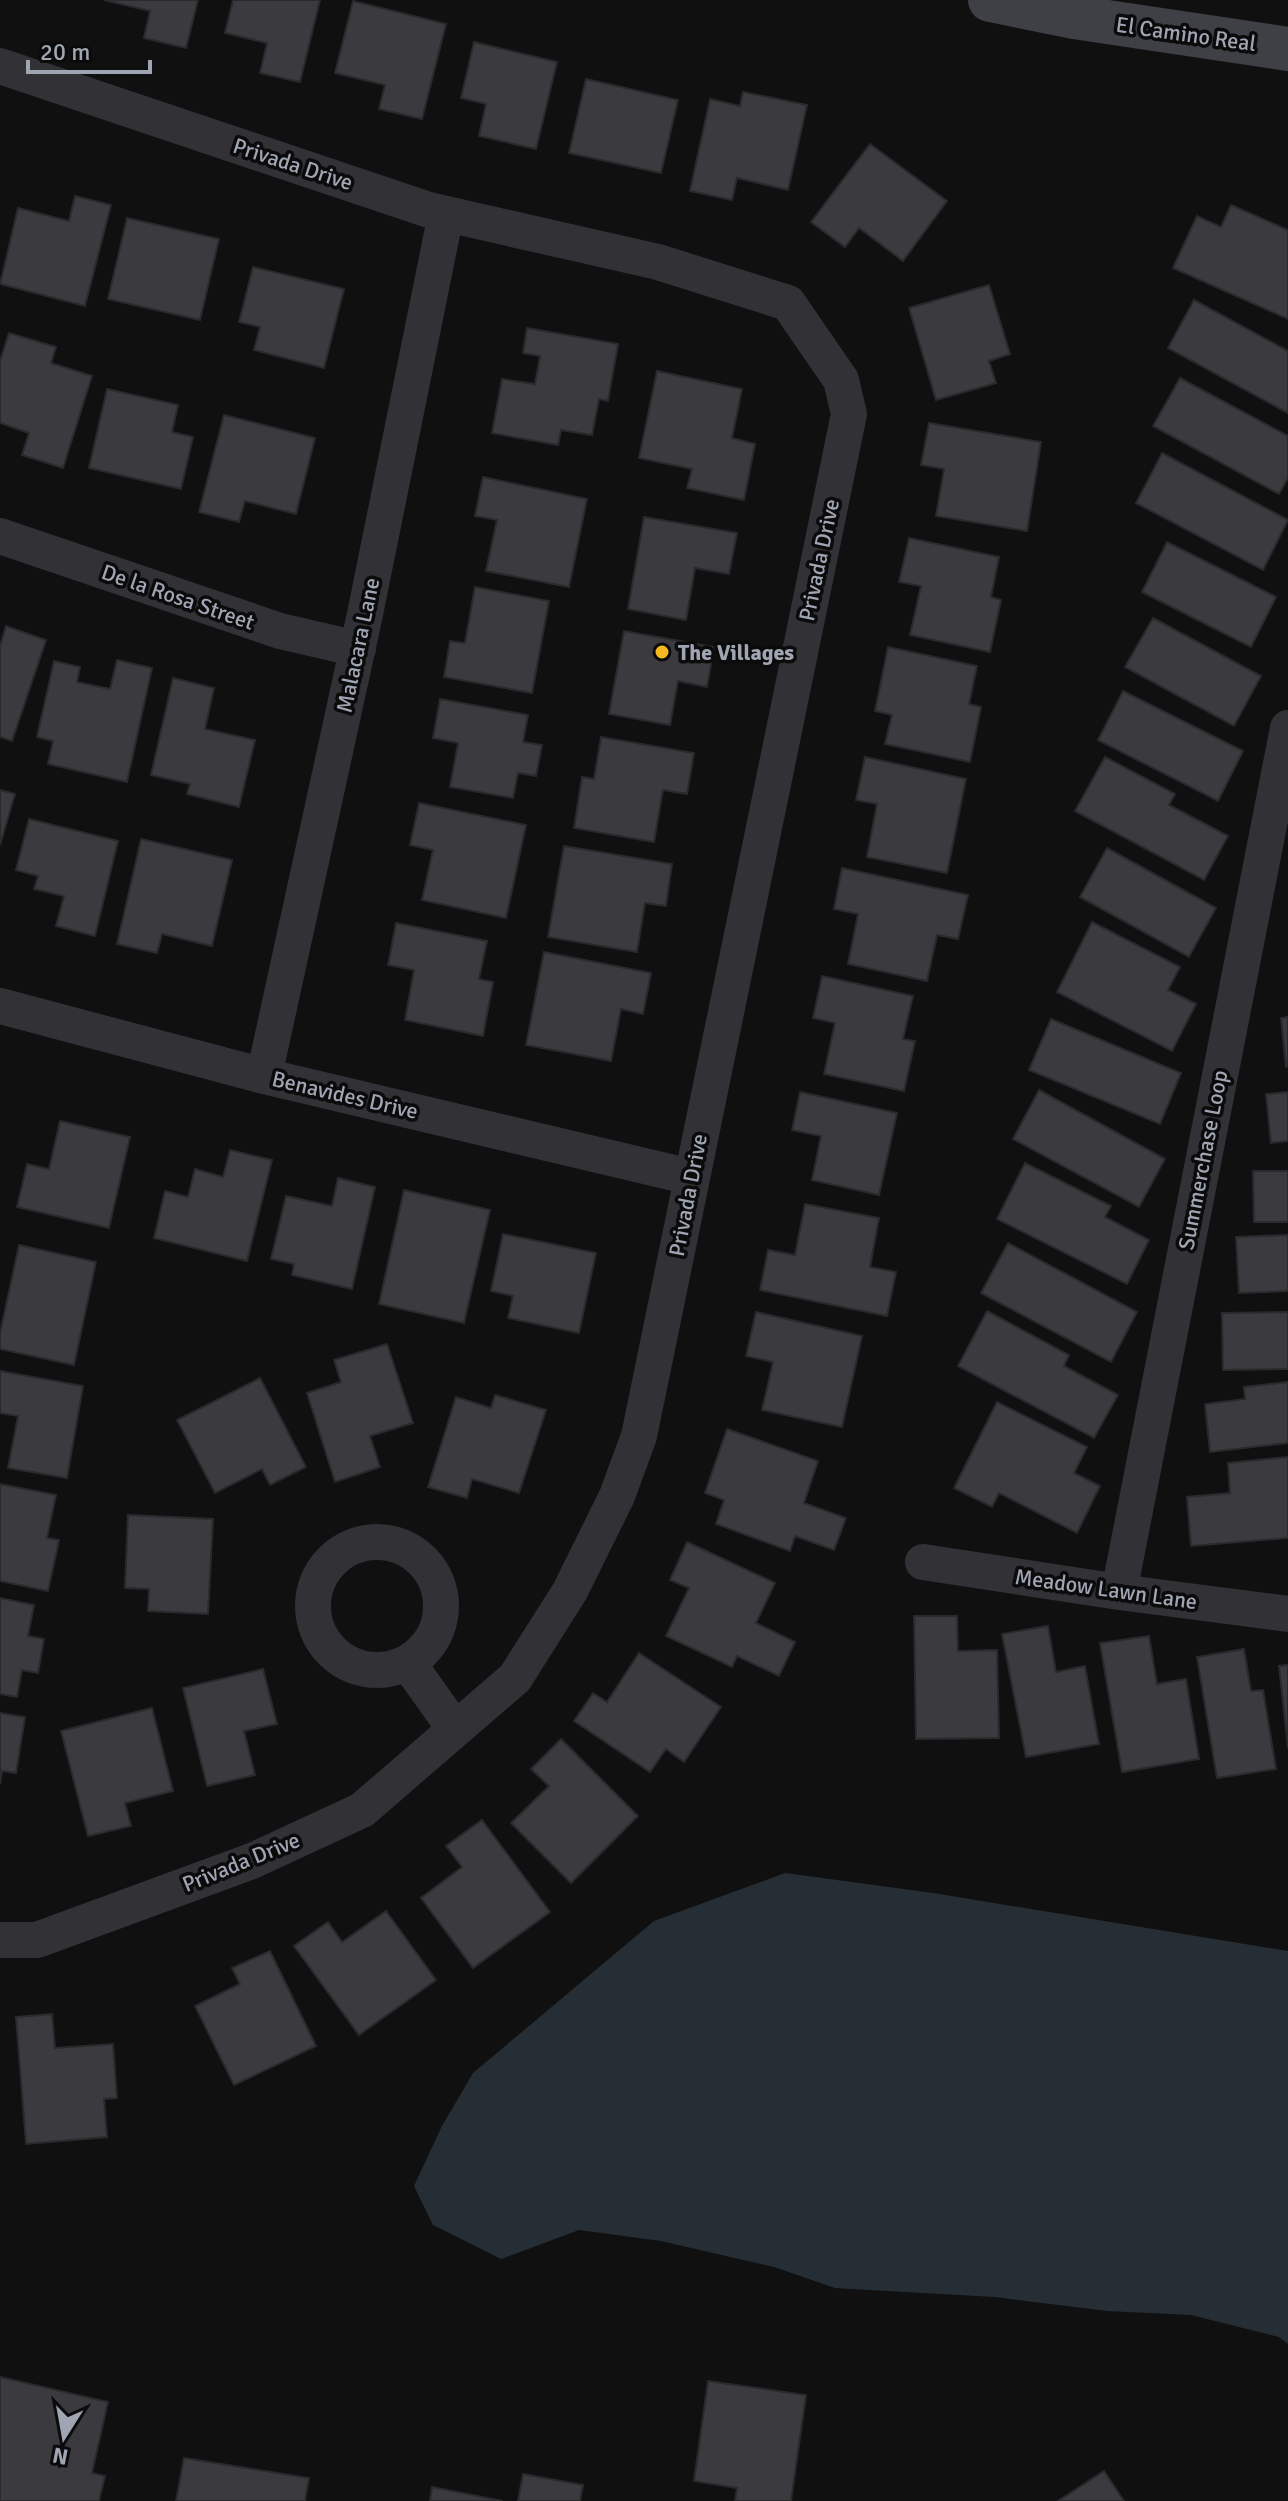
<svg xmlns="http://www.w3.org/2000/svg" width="1288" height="2501" viewBox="0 0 1288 2501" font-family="Signika,sans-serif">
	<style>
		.water { fill: #262e35 }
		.building { fill: #3a3a3f; stroke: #2a2a2d; stroke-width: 2 }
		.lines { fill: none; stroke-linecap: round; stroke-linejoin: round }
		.street { stroke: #313136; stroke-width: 36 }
		.secondary { stroke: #3f4046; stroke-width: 44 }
		.poi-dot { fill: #f8b821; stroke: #0b0b0c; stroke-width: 3 }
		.labels { text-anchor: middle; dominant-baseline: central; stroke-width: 7; stroke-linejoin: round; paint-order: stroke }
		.street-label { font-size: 22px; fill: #a0a5b3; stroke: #0b0b0c }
		.poi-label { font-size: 22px; font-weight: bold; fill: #a0a5b3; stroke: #0b0b0c; text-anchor: start }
	</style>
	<rect width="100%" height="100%" fill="#101011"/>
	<path class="water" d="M 785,1873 L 933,1893 L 1288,1951 L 1288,2344 L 1279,2337 L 1191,2315 L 1107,2311 L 995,2297 L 835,2288 L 774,2267 L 661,2241 L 579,2230 L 501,2259 L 433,2225 L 414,2186 L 442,2126 L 473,2073 L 654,1921 Z"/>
	<path class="building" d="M 104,0 L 198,0 L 186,48 L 144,38 L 150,11 Z
		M 233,0 L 320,0 L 300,82 L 260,73 L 267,43 L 225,33 Z
		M 353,1 L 446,24 L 422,119 L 379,109 L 385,85 L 335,73 Z
		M 474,42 L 557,62 L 536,149 L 479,136 L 486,104 L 461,98 Z
		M 586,79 L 678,100 L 661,173 L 569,153 Z
		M 743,92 L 807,105 L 788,190 L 737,178 L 732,200 L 690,191 L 710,99 L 740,106 Z
		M 870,144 L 947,201 L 903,261 L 859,228 L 845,247 L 811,222 Z
		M 75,196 L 111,205 L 85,306 L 0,284 L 18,208 L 69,221 Z
		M 1231,205 L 1288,230 L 1288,319 L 1173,268 L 1197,216 L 1221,227 Z
		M 127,218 L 219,239 L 200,320 L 108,299 Z
		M 253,267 L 344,289 L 324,368 L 254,350 L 260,327 L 239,322 Z
		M 989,285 L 1010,354 L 989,361 L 996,383 L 936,400 L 909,308 Z
		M 1194,300 L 1288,351 L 1288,413 L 1168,348 Z
		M 527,328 L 618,344 L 608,401 L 599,399 L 592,435 L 561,430 L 558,445 L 492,433 L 502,379 L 535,384 L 540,356 L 523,353 Z
		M 9,333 L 56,347 L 51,363 L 92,376 L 63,468 L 22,455 L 29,433 L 0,423 L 0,361 Z
		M 657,371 L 742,389 L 732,438 L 755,444 L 744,500 L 687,488 L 692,469 L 639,458 Z
		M 1180,378 L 1288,436 L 1288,478 L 1279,494 L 1153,426 Z
		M 107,389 L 178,405 L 172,432 L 193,437 L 181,489 L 89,468 Z
		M 224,415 L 315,438 L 296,514 L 245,501 L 239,522 L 199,512 Z
		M 929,423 L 1041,442 L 1027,531 L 936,516 L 944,469 L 921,465 Z
		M 1162,453 L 1288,520 L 1263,570 L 1136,503 Z
		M 483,477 L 587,499 L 569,587 L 486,571 L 497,520 L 475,516 Z
		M 644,517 L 737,533 L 729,574 L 695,568 L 686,620 L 628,609 Z
		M 909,538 L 999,557 L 991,597 L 1001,600 L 990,652 L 910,635 L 921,586 L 899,582 Z
		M 1167,542 L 1276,597 L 1251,647 L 1142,592 Z
		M 475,587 L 549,601 L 532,693 L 444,677 L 450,641 L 465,643 Z
		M 1153,618 L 1261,676 L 1234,726 L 1125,667 Z
		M 6,626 L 46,640 L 12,741 L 0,737 L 0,646 Z
		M 624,631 L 714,647 L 707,687 L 678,681 L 670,725 L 609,714 Z
		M 888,647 L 977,666 L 969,704 L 981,707 L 970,762 L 885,744 L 892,715 L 875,711 Z
		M 117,660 L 152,668 L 127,782 L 48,764 L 53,741 L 37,737 L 54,661 L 80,667 L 77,682 L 110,689 Z
		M 173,678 L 214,688 L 205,729 L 255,740 L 239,807 L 187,794 L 190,784 L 151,775 Z
		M 1123,691 L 1243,751 L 1218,801 L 1098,740 Z
		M 440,699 L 528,715 L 523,742 L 542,745 L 536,776 L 518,773 L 513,798 L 450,787 L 458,743 L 433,738 Z
		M 601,737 L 694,753 L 687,794 L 663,790 L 654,842 L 574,828 L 582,777 L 594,779 Z
		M 865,757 L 966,779 L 947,873 L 867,857 L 877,804 L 856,800 Z
		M 1105,757 L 1175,794 L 1169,805 L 1228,836 L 1204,880 L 1075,811 Z
		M 0,790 L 15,794 L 0,845 Z
		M 419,803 L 526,825 L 506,918 L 422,900 L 433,850 L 410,845 Z
		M 29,819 L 118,841 L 95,936 L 56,926 L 64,896 L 34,889 L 38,876 L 16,870 Z
		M 141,839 L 232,860 L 212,946 L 162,934 L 157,953 L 117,944 Z
		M 564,846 L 672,864 L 666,906 L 645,903 L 637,952 L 548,937 Z
		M 1107,848 L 1216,908 L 1189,957 L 1080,897 Z
		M 842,868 L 968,895 L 958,939 L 937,935 L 927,981 L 848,964 L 858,914 L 834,909 Z
		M 1092,922 L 1180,967 L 1168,990 L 1196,1004 L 1172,1051 L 1057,992 Z
		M 396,923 L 487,941 L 479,979 L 493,982 L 483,1036 L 405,1020 L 414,970 L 388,965 Z
		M 544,952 L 651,973 L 643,1014 L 621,1009 L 611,1061 L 526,1045 Z
		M 822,976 L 913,996 L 903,1039 L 915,1041 L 904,1091 L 824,1074 L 835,1023 L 813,1018 Z
		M 1288,1017 L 1288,1066 L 1286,1067 L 1281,1018 Z
		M 1051,1019 L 1181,1073 L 1160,1124 L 1029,1070 Z
		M 1039,1090 L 1165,1159 L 1139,1207 L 1013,1139 Z
		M 800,1092 L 897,1113 L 879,1195 L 812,1180 L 821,1136 L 792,1130 Z
		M 1288,1092 L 1288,1141 L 1271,1143 L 1266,1094 Z
		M 60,1121 L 130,1137 L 109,1228 L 17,1207 L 27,1164 L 49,1169 Z
		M 230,1150 L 272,1160 L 247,1261 L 154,1238 L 165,1191 L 188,1197 L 195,1169 L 223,1177 Z
		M 1025,1163 L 1111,1206 L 1105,1217 L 1149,1240 L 1127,1284 L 997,1219 Z
		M 1253,1171 L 1288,1171 L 1288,1222 L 1254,1222 Z
		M 338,1178 L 375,1187 L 352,1289 L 292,1275 L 294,1264 L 271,1259 L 286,1196 L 332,1206 Z
		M 404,1190 L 490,1210 L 464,1323 L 379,1304 Z
		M 805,1204 L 879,1218 L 870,1267 L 896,1272 L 887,1316 L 760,1290 L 768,1250 L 795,1255 Z
		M 503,1234 L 596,1253 L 579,1333 L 508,1318 L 513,1296 L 491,1291 Z
		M 1288,1235 L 1288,1291 L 1239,1293 L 1236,1237 Z
		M 1008,1243 L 1137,1312 L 1111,1362 L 981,1293 Z
		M 19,1245 L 96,1262 L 74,1365 L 0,1349 L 0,1333 Z
		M 987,1311 L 1069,1355 L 1064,1366 L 1118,1395 L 1094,1438 L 958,1366 Z
		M 756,1312 L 862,1336 L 842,1427 L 762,1410 L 773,1362 L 746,1356 Z
		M 1288,1312 L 1288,1369 L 1223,1370 L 1222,1313 Z
		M 387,1344 L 413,1423 L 370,1436 L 380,1467 L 335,1482 L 307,1393 L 341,1382 L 334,1360 Z
		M 0,1371 L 83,1386 L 67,1478 L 8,1468 L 18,1416 L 0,1413 Z
		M 260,1378 L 306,1467 L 270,1485 L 262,1469 L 215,1493 L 177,1420 Z
		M 1288,1382 L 1288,1443 L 1210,1452 L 1205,1404 L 1245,1399 L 1244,1387 Z
		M 495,1395 L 546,1410 L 519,1493 L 472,1479 L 467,1498 L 428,1487 L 456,1397 L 491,1408 Z
		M 997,1402 L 1087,1447 L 1074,1473 L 1100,1486 L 1077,1533 L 999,1493 L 992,1507 L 954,1488 Z
		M 727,1429 L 818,1461 L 804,1503 L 846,1518 L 834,1550 L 795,1536 L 790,1551 L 716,1524 L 724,1500 L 705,1493 Z
		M 1288,1457 L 1288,1538 L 1191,1546 L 1187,1497 L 1230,1493 L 1228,1463 Z
		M 0,1484 L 56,1495 L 47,1538 L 59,1540 L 48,1591 L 0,1581 Z
		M 128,1515 L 213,1519 L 208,1614 L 148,1611 L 149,1589 L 125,1588 Z
		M 687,1542 L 775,1583 L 756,1623 L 795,1642 L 779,1676 L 737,1656 L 732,1667 L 666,1636 L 689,1588 L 670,1580 Z
		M 0,1598 L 34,1605 L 28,1636 L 44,1639 L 38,1673 L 22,1670 L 17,1697 L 0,1694 Z
		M 914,1616 L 957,1616 L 958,1651 L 997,1650 L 999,1738 L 916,1739 Z
		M 1048,1626 L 1056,1672 L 1085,1666 L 1099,1744 L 1026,1757 L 1002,1634 Z
		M 1149,1636 L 1157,1684 L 1186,1679 L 1199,1759 L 1122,1772 L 1100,1643 Z
		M 1244,1649 L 1251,1691 L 1263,1690 L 1276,1769 L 1217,1778 L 1197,1657 Z
		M 639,1653 L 721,1707 L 684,1762 L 666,1749 L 650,1772 L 574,1721 L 593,1693 L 607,1702 Z
		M 1288,1665 L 1288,1748 L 1279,1666 Z
		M 263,1669 L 277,1724 L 244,1731 L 255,1775 L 207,1786 L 183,1688 Z
		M 152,1708 L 173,1791 L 125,1803 L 131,1826 L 88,1836 L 61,1731 Z
		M 0,1713 L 25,1717 L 16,1773 L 2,1771 L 0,1784 Z
		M 561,1739 L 638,1816 L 571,1883 L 511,1823 L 549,1786 L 531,1769 Z
		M 482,1820 L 550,1912 L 473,1968 L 421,1898 L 462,1867 L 446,1846 Z
		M 386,1911 L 436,1980 L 359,2035 L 294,1946 L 328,1922 L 342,1942 Z
		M 270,1951 L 316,2046 L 234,2085 L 195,2006 L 240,1984 L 232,1968 Z
		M 52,2014 L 55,2048 L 113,2044 L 117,2098 L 104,2099 L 107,2137 L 26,2144 L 16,2017 Z
		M 0,2377 L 108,2402 L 92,2473 L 105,2476 L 99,2501 L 0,2501 Z
		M 708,2381 L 806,2395 L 791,2501 L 735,2501 L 737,2488 L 694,2481 Z
		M 184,2458 L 309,2478 L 305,2501 L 176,2501 Z
		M 1104,2471 L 1124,2501 L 1058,2501 Z
		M 523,2474 L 583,2485 L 580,2501 L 518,2501 Z
		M 432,2487 L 503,2501 L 430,2501 Z"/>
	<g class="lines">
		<path class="street" d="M 0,66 L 429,210 L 658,262 L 788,303 L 841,380 L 849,414 L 639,1436 L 617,1496 L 570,1591 L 515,1678 L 362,1810 L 252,1861 L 37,1940 L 0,1940
			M 0,536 L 280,631 L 358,649
			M 0,1006 L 264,1076 L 691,1177
			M 264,1076 L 365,614 L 446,214
			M313 1606a64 64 0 1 1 128 0a64 64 0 1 1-128 0Z
			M 923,1562 L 1119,1592 L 1288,1614
			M 1119,1592 L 1288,728
			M 408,1663 L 455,1729"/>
		<path class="secondary" d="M 990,0 L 1074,17 L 1288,49"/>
	</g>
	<circle class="poi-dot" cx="662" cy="652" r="8"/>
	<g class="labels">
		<g class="street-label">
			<text transform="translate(1186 34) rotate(8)">El Camino Real</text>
			<text transform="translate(293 164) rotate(18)">Privada Drive</text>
			<text transform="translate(819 560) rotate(-78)">Privada Drive</text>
			<text transform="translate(178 597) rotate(19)">De la Rosa Street</text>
			<text transform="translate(358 645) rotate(-78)">Malacara Lane</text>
			<text transform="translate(345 1095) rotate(13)">Benavides Drive</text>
			<text transform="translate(1203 1160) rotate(-79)">Summerchase Loop</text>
			<text transform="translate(688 1195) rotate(-79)">Privada Drive</text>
			<text transform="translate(1106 1589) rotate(8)">Meadow Lawn Lane</text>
			<text transform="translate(241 1862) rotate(-22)">Privada Drive</text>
		</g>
		<g class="poi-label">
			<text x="678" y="652">The Villages</text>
		</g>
	</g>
	<g transform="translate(64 2437) rotate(191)" stroke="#0b0b0c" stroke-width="6" paint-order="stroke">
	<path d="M0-6L14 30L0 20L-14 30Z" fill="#a0a5b3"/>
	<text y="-12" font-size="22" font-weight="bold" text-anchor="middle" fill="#a0a5b3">N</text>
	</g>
	<path d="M28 60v12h122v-12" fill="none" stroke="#a0a5b3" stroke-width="4"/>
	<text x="40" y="60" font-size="24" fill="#a0a5b3" stroke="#0b0b0c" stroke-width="6" paint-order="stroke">20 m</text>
</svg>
